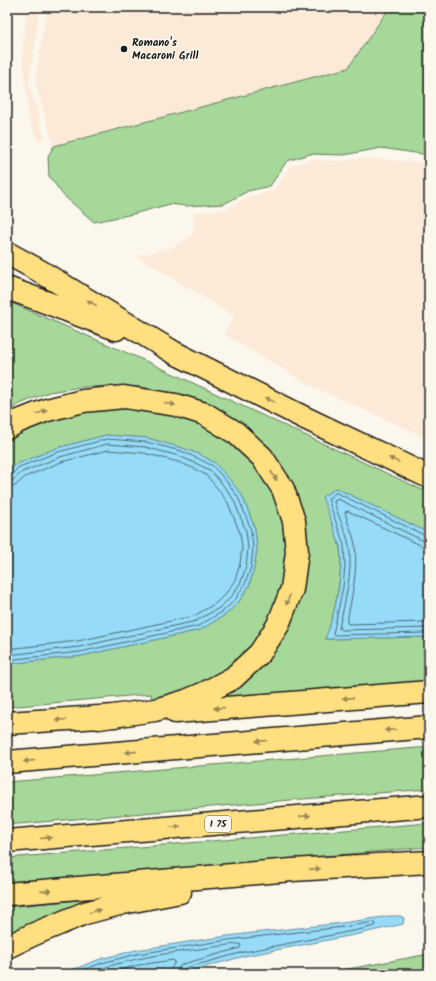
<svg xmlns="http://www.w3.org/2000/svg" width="436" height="981" viewBox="0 0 436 981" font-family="Kalam,sans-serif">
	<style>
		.built { fill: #fcead9 }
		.green { fill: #a6d89a; stroke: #617a5b }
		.water { fill: #96dbf8; stroke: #658fa0 }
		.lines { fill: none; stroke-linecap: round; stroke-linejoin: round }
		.shore { stroke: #4d6874; stroke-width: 1 }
		.highway-casing { stroke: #1c1c1c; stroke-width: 25 }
		.highway { stroke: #ffdf80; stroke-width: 22 }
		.oneway { fill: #998753 }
		.poi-dot { fill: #1c1c1c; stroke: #fbf7ec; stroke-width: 1.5 }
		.labels { text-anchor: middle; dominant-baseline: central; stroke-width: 3; stroke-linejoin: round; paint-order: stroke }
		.shield { fill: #fbf7ec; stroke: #5f5e5a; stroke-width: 1 }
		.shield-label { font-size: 10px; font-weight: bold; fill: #1c1c1c }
		.poi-label { font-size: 11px; font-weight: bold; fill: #1c1c1c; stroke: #fbf7ec; text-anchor: start }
	</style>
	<rect width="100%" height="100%" fill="#fbf7ec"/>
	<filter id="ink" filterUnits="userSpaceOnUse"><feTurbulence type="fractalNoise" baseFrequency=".025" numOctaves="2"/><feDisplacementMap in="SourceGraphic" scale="8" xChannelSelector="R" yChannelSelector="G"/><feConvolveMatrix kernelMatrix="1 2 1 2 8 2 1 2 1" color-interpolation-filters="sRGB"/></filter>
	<g filter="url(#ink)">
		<path class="built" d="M 28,7 L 40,7 L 29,83 L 45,138 L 38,140 L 29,121 L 22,48 Z
			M 47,7 L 390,7 L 348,68 L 54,146 L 35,83 Z
			M 362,158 L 429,163 L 429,439 L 313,387 L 224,334 L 234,316 L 137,256 L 172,248 L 193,235 L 194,212 L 225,210 L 250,196 L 273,191 L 291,166 L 310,160 L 343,161 Z"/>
		<path class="green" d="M 390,7 L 429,7 L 429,155 L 381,148 L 344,155 L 310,154 L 287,161 L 270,186 L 248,191 L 224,204 L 186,206 L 170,204 L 133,214 L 94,222 L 63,195 L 49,176 L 48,156 L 54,146 L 348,68 Z
			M 7,301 L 148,362 L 429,493 L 429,533 L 336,488 L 323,497 C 329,513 335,528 339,544 C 345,568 334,616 326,639 L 429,637 L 429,682 L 220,702 L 220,695 L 281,637 L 295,506 L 189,398 L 168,392 L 141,387 L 115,386 L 81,387 L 49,392 L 20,404 L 7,411 Z
			M 101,405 L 162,409 L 217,430 L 250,457 L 271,490 L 280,513 L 286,539 L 286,561 L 283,583 L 269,623 L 240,662 L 198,688 L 152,701 L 151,694 L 7,707 L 7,664 L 81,656 L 200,630 L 225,615 L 238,603 L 249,586 L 254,568 L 257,548 L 255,529 L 242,495 L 215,463 L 199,454 L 182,448 L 147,438 L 106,435 L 57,448 L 17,464 L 7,473 L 7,437 L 23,428 Z
			M 429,747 L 429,789 L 290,800 L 7,825 L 7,782 Z
			M 429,823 L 429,847 L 138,872 L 7,882 L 7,858 Z
			M 89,899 L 90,904 L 7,936 L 7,907 Z
			M 429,954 L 429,974 L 321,974 Z"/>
		<path class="water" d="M 106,435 L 147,438 L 182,448 L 199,454 L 215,463 L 230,480 L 242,495 L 255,529 L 257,548 L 254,568 L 249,586 L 238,603 L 225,615 L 200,630 L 81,656 L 7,664 L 7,473 L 17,464 L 57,448 Z
			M 336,488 L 429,533 L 429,637 L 325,639 C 335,615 344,572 340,546 C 339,542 337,539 336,535 C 332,522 327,510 322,497 Z
			M 390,916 L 400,916 L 404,918 L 403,924 L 359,934 L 245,956 L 179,974 L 62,974 L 100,959 L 136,950 L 227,936 L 342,923 Z"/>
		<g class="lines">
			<path class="shore" d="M 7,476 L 11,475 L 19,467 L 58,452 L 107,439 L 146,442 L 181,451 L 197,458 L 213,466 L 227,482 L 238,497 L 245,514 L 251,530 L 253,548 L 251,567 L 245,584 L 235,600 L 222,612 L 198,626 L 80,652 L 7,660
				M 7,481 L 13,480 L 22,472 L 60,457 L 107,444 L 145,447 L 179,456 L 195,463 L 210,470 L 223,485 L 234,500 L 240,516 L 246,531 L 248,548 L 246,566 L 241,582 L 231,597 L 219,608 L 196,621 L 79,647 L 7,655
				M 7,487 L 15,486 L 25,477 L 61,462 L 108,450 L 144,453 L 178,462 L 193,468 L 206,475 L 218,489 L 228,503 L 240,533 L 242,547 L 240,564 L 235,580 L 226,593 L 216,603 L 194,616 L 78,641 L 7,649
				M 429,537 L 426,536 L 337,493 L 335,493 L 328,499 L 344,545 L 345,565 L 343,587 L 333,634 L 334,635 L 429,633
				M 429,542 L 424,541 L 338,499 L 334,501 C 337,515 346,530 349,545 C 353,572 345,601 339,628 L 341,630 L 429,628
				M 429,548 L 422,546 L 348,511 L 345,512 C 347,523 353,533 355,544 C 358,570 352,596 347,621 L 347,623 L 349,624 L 429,622
				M 73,974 L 102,963 L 137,954 L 228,940 L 343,927 L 374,922 L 376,924 L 375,926 L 358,930 L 244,952 L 185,968 L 182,970 L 182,974
				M 87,974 C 130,956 182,952 228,945 L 239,944 L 241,945 L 240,948 L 183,964 L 178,968 L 177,974
				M 103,974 L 139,965 L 173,960 L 175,962 L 171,969 L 171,974"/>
			<g class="highway-casing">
				<path id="highway" d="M 7,253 L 38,270 L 173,352 L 305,418 L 429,477
					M 7,288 L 40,300 L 116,329
					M 7,428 L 19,421 L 47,410 L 83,401 L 124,397 L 176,405 L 205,414 L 236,433 L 262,457 L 283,489 L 294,521 L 297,552 L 292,589 L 278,625 L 260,653 L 233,678 L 205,693 L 186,701 L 155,710 L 99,718
					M 175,712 L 429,692
					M 7,723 L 115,716
					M 7,762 L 429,727
					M 7,841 L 429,806
					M 7,894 L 292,870 L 429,862
					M 7,947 L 32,935 L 85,913 L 123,903 L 180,892"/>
			</g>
			<use href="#highway" class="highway"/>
		</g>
		<defs><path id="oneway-solid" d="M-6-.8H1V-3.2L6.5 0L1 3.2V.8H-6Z"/></defs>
		<g class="oneway">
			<use href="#oneway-solid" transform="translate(92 303) rotate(-149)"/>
			<use href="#oneway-solid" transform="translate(270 400) rotate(-153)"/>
			<use href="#oneway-solid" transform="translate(170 404) rotate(10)"/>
			<use href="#oneway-solid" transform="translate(42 412) rotate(-22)"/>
			<use href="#oneway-solid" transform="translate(394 460) rotate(-155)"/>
			<use href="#oneway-solid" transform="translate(274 476) rotate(57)"/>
			<use href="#oneway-solid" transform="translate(288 600) rotate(110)"/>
			<use href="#oneway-solid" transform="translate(348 698) rotate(175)"/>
			<use href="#oneway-solid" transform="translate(219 708) rotate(175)"/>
			<use href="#oneway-solid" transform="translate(61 720) rotate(176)"/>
			<use href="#oneway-solid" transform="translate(390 730) rotate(175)"/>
			<use href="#oneway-solid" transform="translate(261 741) rotate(175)"/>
			<use href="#oneway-solid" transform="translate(131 752) rotate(175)"/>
			<use href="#oneway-solid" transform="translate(29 761) rotate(175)"/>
			<use href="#oneway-solid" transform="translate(305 816) rotate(-5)"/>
			<use href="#oneway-solid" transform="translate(175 827) rotate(-5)"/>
			<use href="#oneway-solid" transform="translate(46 838) rotate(-5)"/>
			<use href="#oneway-solid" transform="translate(315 869) rotate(-4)"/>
			<use href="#oneway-solid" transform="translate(46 891) rotate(-5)"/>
			<use href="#oneway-solid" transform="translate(95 911) rotate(-16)"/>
		</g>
	</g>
	<circle class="poi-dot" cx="124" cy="49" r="4"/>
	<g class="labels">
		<rect class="shield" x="205" y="816" width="26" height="16" rx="3"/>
		<g class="shield-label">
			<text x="218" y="824">I 75</text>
		</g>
		<g class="poi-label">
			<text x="132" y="43">Romano's<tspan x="132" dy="13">Macaroni Grill</tspan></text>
		</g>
	</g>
	<rect width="436" height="981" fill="none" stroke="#fbf7ec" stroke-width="24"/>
	<rect x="12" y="12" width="412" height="957" fill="none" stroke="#1c1c1c" stroke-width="1.5" filter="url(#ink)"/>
</svg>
